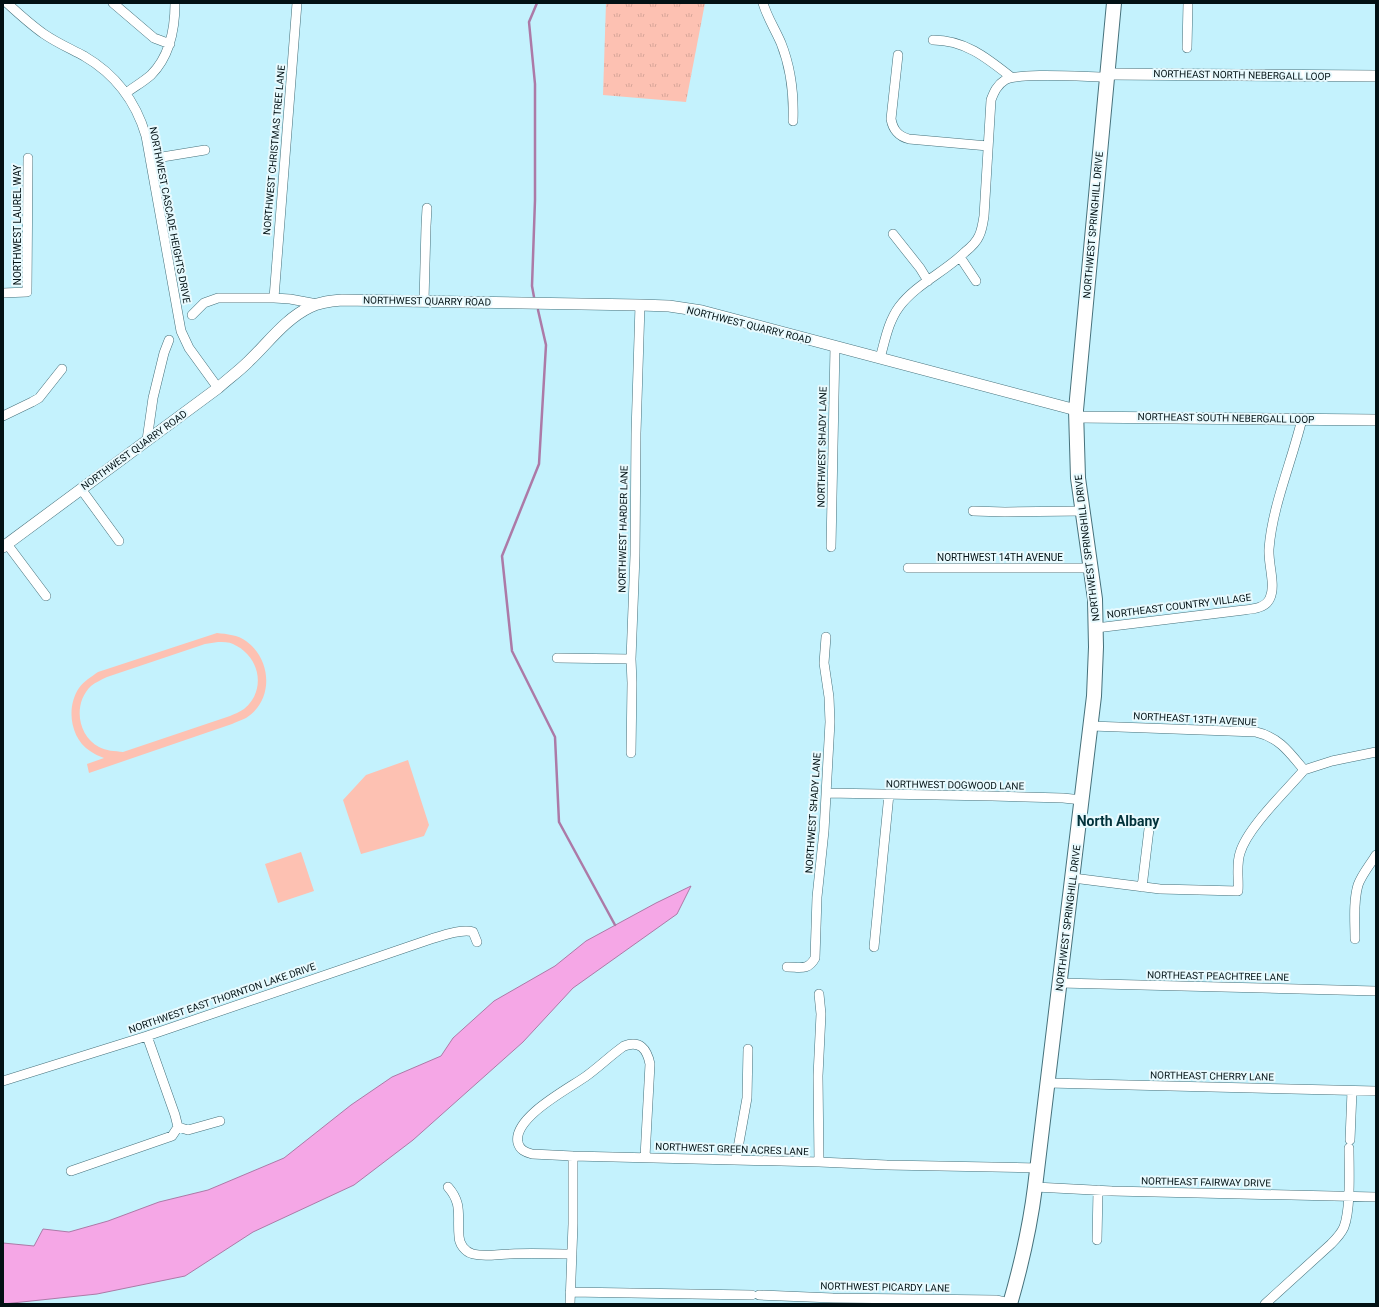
<svg xmlns="http://www.w3.org/2000/svg" width="1379" height="1307" viewBox="0 0 1379 1307" font-family="Roboto,sans-serif">
	<style>
		.grass { fill: url(#grass-tufts) }
		.park { fill: #fdc1b2; fill-rule: evenodd }
		.water { fill: #f5a7e6; stroke: #ac7aa7 }
		.lines { fill: none; stroke-linecap: round; stroke-linejoin: round }
		.stream { stroke: #ac7aa7; stroke-width: 2.5 }
		.minor-casing { stroke: #46717b; stroke-width: 10 }
		.tertiary-casing { stroke: #46717b; stroke-width: 12 }
		.primary-casing { stroke: #46717b; stroke-width: 16 }
		.minor { stroke: #fff; stroke-width: 9 }
		.tertiary { stroke: #fff; stroke-width: 11 }
		.primary { stroke: #fff; stroke-width: 14 }
		.labels { text-anchor: middle; dominant-baseline: central; stroke-width: 4; stroke-linejoin: round; paint-order: stroke }
		.street-label { font-size: 10px; fill: #021114; stroke: #e8fafe }
		.district-label { font-size: 14px; font-weight: bold; fill: #01313a; stroke: #e8fafe }
	</style>
	<defs>
		<pattern id="grass-tufts" width="24" height="20" patternUnits="userSpaceOnUse"><rect width="24" height="20" fill="#fdc1b2"/><path d="M3 7l-1-3M5 7V3M7 7l1-3M15 17l-1-3M17 17v-4M19 17l1-3" fill="none" stroke="#d7a598"/></pattern>
	</defs>
	<rect width="100%" height="100%" fill="#c4f2fd"/>
	<path class="grass" d="M 606,3 L 705,3 L 686,102 L 603,95 Z"/>
	<path class="park" d="M 217,633 C 227,634 238,635 246,641 C 272,660 274,700 246,718 C 242,720 236,722 232,724 L 89,773 L 87,764 L 104,758 C 99,756 94,754 90,751 C 70,738 66,707 79,688 C 84,681 91,677 98,672 ZM 218,642 C 223,642 229,642 233,644 C 260,656 267,690 244,709 C 240,712 234,714 230,716 L 123,752 C 115,751 106,751 99,747 C 77,735 73,703 91,686 C 96,682 101,680 107,677 L 205,644 Z
		M 408,760 L 429,825 L 424,836 L 361,854 L 343,800 L 366,775 Z
		M 301,852 L 314,891 L 278,903 L 265,864 Z"/>
	<path class="water" d="M 691,886 L 677,914 L 573,988 L 523,1042 L 413,1140 L 354,1185 L 253,1232 L 185,1276 L 97,1294 L 3,1304 L 3,1243 L 34,1246 L 43,1229 L 69,1232 L 108,1221 L 159,1202 L 208,1190 L 284,1158 L 351,1105 L 392,1077 L 441,1056 L 453,1038 L 494,1001 L 555,966 L 586,941 L 656,903 Z"/>
	<g class="lines">
		<path class="stream" d="M 534,297 L 532,286 L 535,200 L 535,84 L 529,22 L 537,3
			M 538,310 L 546,345 L 539,464 L 502,556 L 512,651 L 555,737 L 559,822 L 615,925"/>
		<g class="minor-casing">
			<path id="minor" d="M 7,3 C 19,14 31,25 44,34 C 57,43 71,49 84,56 C 115,74 136,102 146,136 L 181,331 L 189,348 L 218,388
				M 113,3 L 154,38 L 170,44
				M 763,3 C 767,17 775,29 781,43 C 791,68 794,94 793,121
				M 933,40 C 965,40 987,58 1011,77
				M 1187,48 L 1188,3
				M 898,55 L 891,119 C 893,130 898,136 909,139 L 988,146
				M 126,93 C 134,87 143,82 151,75 C 170,56 175,29 175,3
				M 150,159 L 205,150
				M 893,234 L 920,268 L 928,281
				M 960,257 L 976,281
				M 3,293 L 27,292 L 28,158
				M 274,298 L 297,3
				M 424,301 L 426,226 L 427,208
				M 192,315 L 204,303 L 218,298 L 274,298 L 290,299 L 317,304
				M 880,358 C 885,341 888,322 899,307 C 916,284 945,272 965,252 C 970,248 976,243 979,236 C 982,230 983,223 984,216 L 991,100 C 994,92 997,85 1005,80 C 1018,72 1088,77 1107,77
				M 3,416 L 32,402 L 39,398 L 62,369
				M 147,440 L 153,398 L 164,353 L 169,340
				M 81,489 L 119,541
				M 973,511 L 1005,512 L 1083,511
				M 7,544 L 46,596
				M 831,547 L 835,346
				M 908,568 L 1091,568
				M 1096,628 L 1244,610 C 1253,609 1266,608 1270,598 C 1276,585 1268,564 1269,549 C 1272,507 1292,461 1302,419
				M 557,658 L 631,659
				M 1091,726 L 1256,732 C 1279,737 1290,753 1304,770 L 1332,761 L 1376,752
				M 631,753 L 632,683 L 631,659 L 635,555 L 636,433 L 640,305
				M 827,793 L 992,796 L 1063,798 L 1082,800
				M 1073,878 L 1160,889 L 1238,891 C 1239,879 1236,865 1240,853 C 1247,828 1286,791 1304,770
				M 1142,887 L 1149,829
				M 1355,939 C 1355,922 1353,902 1358,885 C 1362,874 1370,865 1376,855
				M 874,947 L 889,794
				M 787,967 C 800,967 808,971 815,958 L 817,897 L 824,831 L 830,722 L 829,697 L 824,663 L 826,637
				M 1060,983 L 1376,991
				M 3,1081 L 147,1036 L 431,939 C 441,936 463,928 473,932 L 477,942
				M 1048,1083 L 1376,1091
				M 178,1127 L 188,1130 L 220,1121
				M 1350,1140 L 1352,1091
				M 645,1157 L 650,1064 C 647,1049 640,1040 624,1046 C 611,1055 599,1067 585,1077 C 568,1089 512,1118 518,1143 C 520,1150 525,1152 532,1154 L 573,1156 L 819,1162 L 887,1165 L 1038,1168
				M 736,1159 L 747,1098 L 748,1049
				M 819,1162 L 818,1076 L 821,1014 L 819,994
				M 71,1171 L 172,1136 L 178,1127 L 175,1115 L 147,1036
				M 448,1187 C 463,1204 457,1216 459,1236 C 459,1244 465,1252 473,1254 C 485,1257 498,1254 510,1254 C 531,1253 551,1254 572,1254
				M 1035,1187 L 1112,1191 L 1376,1197
				M 1097,1240 L 1098,1190
				M 570,1292 L 752,1295
				M 759,1295 L 833,1298 L 996,1300 L 1010,1303
				M 570,1304 L 573,1224 L 573,1156
				M 1265,1304 L 1331,1244 C 1336,1239 1341,1234 1344,1227 C 1351,1208 1349,1170 1349,1148"/>
		</g>
		<g class="tertiary-casing">
			<path id="tertiary" d="M 1107,74 L 1376,76
				M 1076,417 L 1376,420
				M 3,547 L 218,388 C 228,379 239,371 248,362 C 268,343 285,319 310,307 C 320,302 331,301 342,300 L 640,305 L 669,306 L 702,311 L 1076,410"/>
		</g>
		<g class="primary-casing">
			<path id="primary" d="M 1010,1304 C 1021,1266 1030,1227 1035,1187 L 1094,696 L 1096,647 L 1095,599 L 1078,478 L 1076,410 L 1114,3"/>
		</g>
		<use href="#minor" class="minor"/>
		<use href="#tertiary" class="tertiary"/>
		<use href="#primary" class="primary"/>
	</g>
	<g class="labels">
		<g class="street-label">
			<text transform="translate(1242 75) rotate(1)">NORTHEAST NORTH NEBERGALL LOOP</text>
			<text transform="translate(274 150) rotate(-85)">NORTHWEST CHRISTMAS TREE LANE</text>
			<text transform="translate(170 215) rotate(79)">NORTHWEST CASCADE HEIGHTS DRIVE</text>
			<text transform="translate(17 225) rotate(-90)">NORTHWEST LAUREL WAY</text>
			<text transform="translate(1093 225) rotate(-85)">NORTHWEST SPRINGHILL DRIVE</text>
			<text transform="translate(427 301) rotate(1)">NORTHWEST QUARRY ROAD</text>
			<text transform="translate(749 325) rotate(14)">NORTHWEST QUARRY ROAD</text>
			<text transform="translate(1226 418) rotate(1)">NORTHEAST SOUTH NEBERGALL LOOP</text>
			<text transform="translate(822 447) rotate(-89)">NORTHWEST SHADY LANE</text>
			<text transform="translate(134 450) rotate(-36)">NORTHWEST QUARRY ROAD</text>
			<text transform="translate(623 529) rotate(-89)">NORTHWEST HARDER LANE</text>
			<text transform="translate(1087 548) rotate(-97)">NORTHWEST SPRINGHILL DRIVE</text>
			<text x="1000" y="557">NORTHWEST 14TH AVENUE</text>
			<text transform="translate(1179 606) rotate(-7)">NORTHEAST COUNTRY VILLAGE</text>
			<text transform="translate(1195 719) rotate(3)">NORTHEAST 13TH AVENUE</text>
			<text transform="translate(955 785) rotate(1)">NORTHWEST DOGWOOD LANE</text>
			<text transform="translate(813 813) rotate(-86)">NORTHWEST SHADY LANE</text>
			<text transform="translate(1068 918) rotate(-83)">NORTHWEST SPRINGHILL DRIVE</text>
			<text transform="translate(1218 976) rotate(1)">NORTHEAST PEACHTREE LANE</text>
			<text transform="translate(222 998) rotate(-19)">NORTHWEST EAST THORNTON LAKE DRIVE</text>
			<text transform="translate(1212 1076) rotate(1)">NORTHEAST CHERRY LANE</text>
			<text transform="translate(732 1149) rotate(2)">NORTHWEST GREEN ACRES LANE</text>
			<text transform="translate(1206 1182) rotate(1)">NORTHEAST FAIRWAY DRIVE</text>
			<text transform="translate(885 1287) rotate(1)">NORTHWEST PICARDY LANE</text>
		</g>
		<g class="district-label">
			<text x="1118" y="821">North Albany</text>
		</g>
	</g>
	<rect width="1379" height="1307" fill="none" stroke="#021114" stroke-width="8"/>
</svg>
